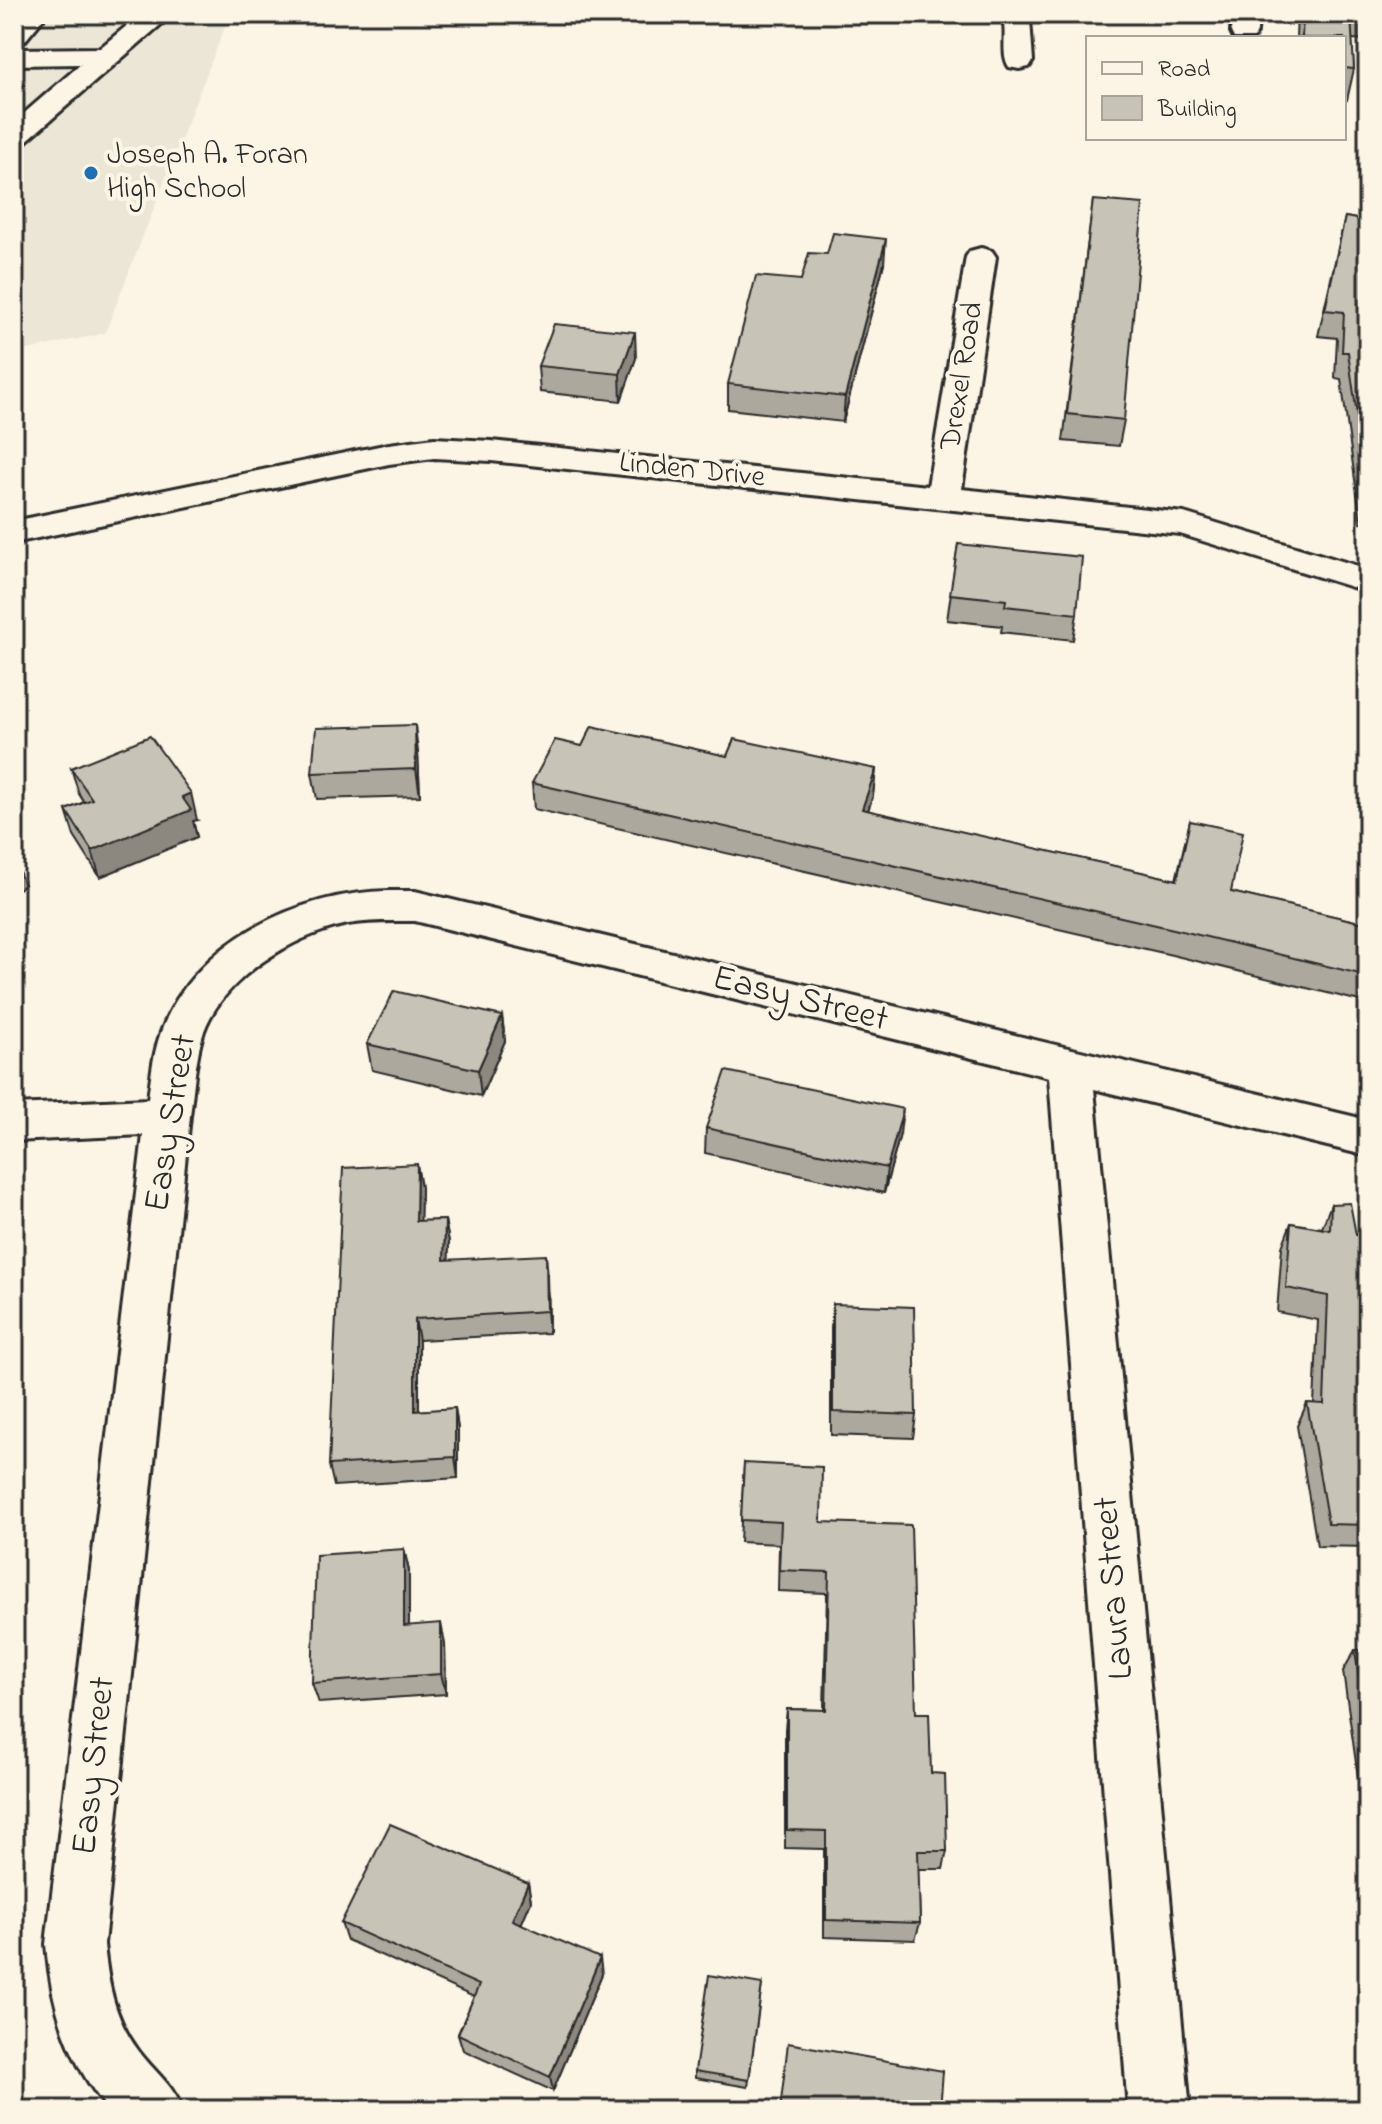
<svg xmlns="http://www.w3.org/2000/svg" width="1382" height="2124" viewBox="0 0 1382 2124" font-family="'Indie Flower',sans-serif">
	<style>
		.built { fill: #ece6d7 }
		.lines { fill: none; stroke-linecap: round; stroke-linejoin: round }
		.minor-casing { stroke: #2b2b2b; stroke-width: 6 }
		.minor { fill: #fcf5e5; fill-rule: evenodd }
		.wall { fill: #aca89d; stroke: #2b2b2b; stroke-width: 2 }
		.shaded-wall { fill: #8c8880; stroke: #2b2b2b; stroke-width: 2 }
		.building { fill: #c8c3b7; stroke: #2b2b2b; stroke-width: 2 }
		.poi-dot { fill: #1f6fb2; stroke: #fcf5e5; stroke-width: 3 }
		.labels { text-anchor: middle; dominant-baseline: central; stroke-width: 8; stroke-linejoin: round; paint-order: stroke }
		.far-poi-label { font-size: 30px; fill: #2b2b2b; stroke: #fcf5e5; text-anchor: start }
		.far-street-label { font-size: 30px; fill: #2b2b2b; stroke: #fcf5e5 }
		.street-label { font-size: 36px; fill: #2b2b2b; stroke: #fcf5e5 }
	</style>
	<rect width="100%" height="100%" fill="#fcf5e5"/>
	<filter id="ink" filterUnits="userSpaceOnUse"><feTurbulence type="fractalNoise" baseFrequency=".0125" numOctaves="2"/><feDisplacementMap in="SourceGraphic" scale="16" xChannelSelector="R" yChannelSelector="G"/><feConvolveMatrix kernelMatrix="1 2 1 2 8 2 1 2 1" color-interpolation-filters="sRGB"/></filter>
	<g filter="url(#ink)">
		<path class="built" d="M 14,14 L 230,14 L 105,333 L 14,353 Z"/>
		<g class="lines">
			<g class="minor-casing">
				<path id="minor" d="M 19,14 L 47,14 L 24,42 L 14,44 L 14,20 Z
					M 141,14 L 173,14 L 24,143 L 14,146 L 14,122 L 81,64 L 14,65 L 14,49 L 100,48 Z
					M 1000,14 L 1027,14 L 1030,19 L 1033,61 L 1029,67 L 1019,69 L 1009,67 C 999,51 1010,29 1000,14 Z
					M 1232,14 L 1258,14 L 1257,32 L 1254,38 L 1234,38 L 1231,32 Z
					M 981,248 L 992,251 L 996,257 L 962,489 L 1184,513 L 1368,569 L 1368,592 L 1180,534 L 491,461 L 434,458 L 389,464 L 14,543 L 14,521 L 389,444 L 434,438 L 491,441 L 928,486 L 966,257 L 970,251 Z
					M 390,891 L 415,891 L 1368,1120 L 1368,1156 L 1094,1089 L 1190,2110 L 1128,2110 L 1049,1077 L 415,921 C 393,921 370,920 348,924 C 294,935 224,977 204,1031 C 195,1058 194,1088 190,1116 L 104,1944 C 108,1983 114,2018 138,2050 C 155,2073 171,2082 183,2110 L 109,2110 C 68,2062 51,2006 46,1944 L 143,1135 L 14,1141 L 14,1105 L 148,1099 C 151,1077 153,1054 161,1032 C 194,942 298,892 390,891 Z"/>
			</g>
			<use href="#minor" class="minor"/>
		</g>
		<path class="wall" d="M 1297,14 L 1368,14 L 1368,40 L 1352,39 L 1354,69 L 1347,100 L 1344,99 L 1344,38 L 1296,38 Z
			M 1093,200 L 1124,420 L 1119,446 L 1063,441 Z
			M 1345,217 L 1368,221 L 1368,522 L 1361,523 L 1341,379 L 1335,378 L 1337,338 L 1318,336 Z
			M 827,254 L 884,263 L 843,422 L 728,409 L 728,384 L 801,280 Z
			M 636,358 L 621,401 L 540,392 L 538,366 Z
			M 958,544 L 1077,614 L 1073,640 L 1001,632 L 1002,626 L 947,620 Z
			M 582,746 L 727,756 L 876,769 L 873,795 L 868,811 L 1176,880 L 1190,821 L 1231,892 L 1368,924 L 1368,992 L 1364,1002 L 1172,955 L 534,809 L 532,783 Z
			M 418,752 L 420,796 L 317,799 L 312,773 Z
			M 71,768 L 197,820 L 193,821 L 197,837 L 100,877 L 74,836 L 66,810 L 84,802 L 79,794 Z
			M 502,1016 L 505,1041 L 481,1096 L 372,1070 L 367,1044 Z
			M 706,1128 L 900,1134 L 884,1193 L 705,1153 Z
			M 421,1187 L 420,1221 L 445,1220 L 449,1242 L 448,1260 L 548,1277 L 549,1333 L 419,1340 L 419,1411 L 455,1408 L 458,1429 L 458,1478 L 334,1486 L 329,1465 Z
			M 1331,1204 L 1356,1235 L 1368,1237 L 1368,1547 L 1317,1546 L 1297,1426 L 1307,1403 L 1314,1404 L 1318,1320 L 1277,1312 L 1282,1247 L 1291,1223 L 1322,1228 Z
			M 833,1304 L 916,1415 L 913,1438 L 831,1435 L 831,1328 Z
			M 744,1463 L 821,1522 L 916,1713 L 931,1773 L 947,1851 L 943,1869 L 918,1869 L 920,1923 L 915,1940 L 824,1937 L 824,1849 L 785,1848 L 785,1729 L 787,1709 L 824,1710 L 827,1593 L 778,1591 L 779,1544 L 740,1542 Z
			M 404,1549 L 409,1571 L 409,1626 L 445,1644 L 446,1694 L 319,1703 L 312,1683 Z
			M 1355,1650 L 1368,1651 L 1368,1848 L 1343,1671 Z
			M 528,1883 L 531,1901 L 521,1924 L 602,1974 L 553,2091 L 463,2050 L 458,2034 L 474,1997 L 347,1940 L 341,1923 Z
			M 762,1984 L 748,2087 L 695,2078 L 695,2071 Z"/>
		<path class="shaded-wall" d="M 886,239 L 884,263 L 843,422 L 845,397 Z
			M 635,332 L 636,358 L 621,401 L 620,374 Z
			M 415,725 L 418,752 L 420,796 L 416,769 Z
			M 876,769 L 873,795 L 860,835 L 862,809 Z
			M 191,793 L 197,820 L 193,821 L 197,837 L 100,877 L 92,851 L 182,797 Z
			M 15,859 L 24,885 L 14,892 L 14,860 Z
			M 502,1016 L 505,1041 L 481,1096 L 478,1070 Z
			M 903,1109 L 900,1134 L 884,1193 L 887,1168 Z
			M 417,1164 L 421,1187 L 420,1244 L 416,1221 Z
			M 445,1220 L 449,1242 L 448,1282 L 444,1260 Z
			M 546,1255 L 548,1277 L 549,1333 L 547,1311 Z
			M 415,1319 L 419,1340 L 419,1432 L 415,1411 Z
			M 455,1408 L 458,1429 L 458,1478 L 455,1457 Z
			M 404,1549 L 409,1571 L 409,1647 L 404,1626 Z
			M 441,1623 L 445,1644 L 446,1694 L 441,1674 Z
			M 528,1883 L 531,1901 L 516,1937 L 512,1920 Z
			M 600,1958 L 602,1974 L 553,2091 L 550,2077 Z"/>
		<path class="building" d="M 1303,14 L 1351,14 L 1354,69 L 1344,68 L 1344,38 L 1302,38 Z
			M 1093,200 L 1143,204 L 1124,420 L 1067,414 Z
			M 1345,217 L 1368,221 L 1368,492 L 1348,352 L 1342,352 L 1344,312 L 1325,310 Z
			M 833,233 L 886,239 L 845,397 L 728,384 L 756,276 L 801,280 L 809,253 L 827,254 Z
			M 554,324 L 635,332 L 620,374 L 538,366 Z
			M 958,544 L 1082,557 L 1077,614 L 1005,606 L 1006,600 L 950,594 Z
			M 415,725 L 416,769 L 312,773 L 316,728 Z
			M 592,726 L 727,756 L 734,739 L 876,769 L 862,809 L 1177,880 L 1190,821 L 1243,832 L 1231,892 L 1368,924 L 1368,976 L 1178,930 L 532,783 L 555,740 L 582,746 Z
			M 150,736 L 191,793 L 182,797 L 191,810 L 92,851 L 66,810 L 92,799 L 71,768 Z
			M 394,991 L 502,1016 L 478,1070 L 367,1044 Z
			M 726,1071 L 903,1109 L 887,1168 L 706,1128 Z
			M 417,1164 L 416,1221 L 445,1220 L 444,1260 L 546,1255 L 547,1311 L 415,1319 L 415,1411 L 455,1408 L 455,1457 L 329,1465 L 343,1168 Z
			M 1350,1203 L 1356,1235 L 1368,1237 L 1368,1525 L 1328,1524 L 1307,1403 L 1324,1404 L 1328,1296 L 1286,1288 L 1291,1223 L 1330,1230 L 1331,1204 Z
			M 833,1304 L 914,1307 L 916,1415 L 833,1412 Z
			M 744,1463 L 822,1467 L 821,1522 L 911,1525 L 916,1713 L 929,1713 L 931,1773 L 945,1774 L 947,1851 L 918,1851 L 920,1923 L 826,1920 L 826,1831 L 787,1830 L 787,1709 L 826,1710 L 829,1572 L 779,1570 L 781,1522 L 741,1520 Z
			M 404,1549 L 404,1626 L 441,1623 L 441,1674 L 312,1683 L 316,1555 Z
			M 1355,1650 L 1368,1651 L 1368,1742 Z
			M 390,1824 L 528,1883 L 512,1920 L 600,1958 L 550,2077 L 458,2034 L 479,1985 L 341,1923 Z
			M 709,1975 L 762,1984 L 749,2080 L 695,2071 Z
			M 788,2043 L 943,2071 L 940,2110 L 780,2110 Z"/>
	</g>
	<circle class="poi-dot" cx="91" cy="173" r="8"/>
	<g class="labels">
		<g class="far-poi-label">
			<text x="107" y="156">Joseph A. Foran<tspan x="107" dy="34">High School</tspan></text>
		</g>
		<g class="far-street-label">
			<text transform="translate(963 376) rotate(-81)">Drexel Road</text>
			<text transform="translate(692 471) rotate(6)">Linden Drive</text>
		</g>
		<g class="street-label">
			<text transform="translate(800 1000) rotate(14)">Easy Street</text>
			<text transform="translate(172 1123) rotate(-81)">Easy Street</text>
			<text transform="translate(1115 1588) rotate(-95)">Laura Street</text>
			<text transform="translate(95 1766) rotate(-84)">Easy Street</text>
		</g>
	</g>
	<rect width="1382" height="2124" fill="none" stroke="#fcf5e5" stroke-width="48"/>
	<rect x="24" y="24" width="1334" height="2076" fill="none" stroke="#2b2b2b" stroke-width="3" filter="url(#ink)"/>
	<rect x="1086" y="36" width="260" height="104" fill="#fcf5e5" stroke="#a8a49b" stroke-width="2"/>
	<rect x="1102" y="62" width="40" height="12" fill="#fcf5e5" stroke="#a8a49b" stroke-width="2"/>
	<text x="1158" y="76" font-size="24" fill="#2b2b2b">Road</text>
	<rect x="1102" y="96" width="40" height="24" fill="#c8c3b7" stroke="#a8a49b" stroke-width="2"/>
	<text x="1158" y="116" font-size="24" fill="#2b2b2b">Building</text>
</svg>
